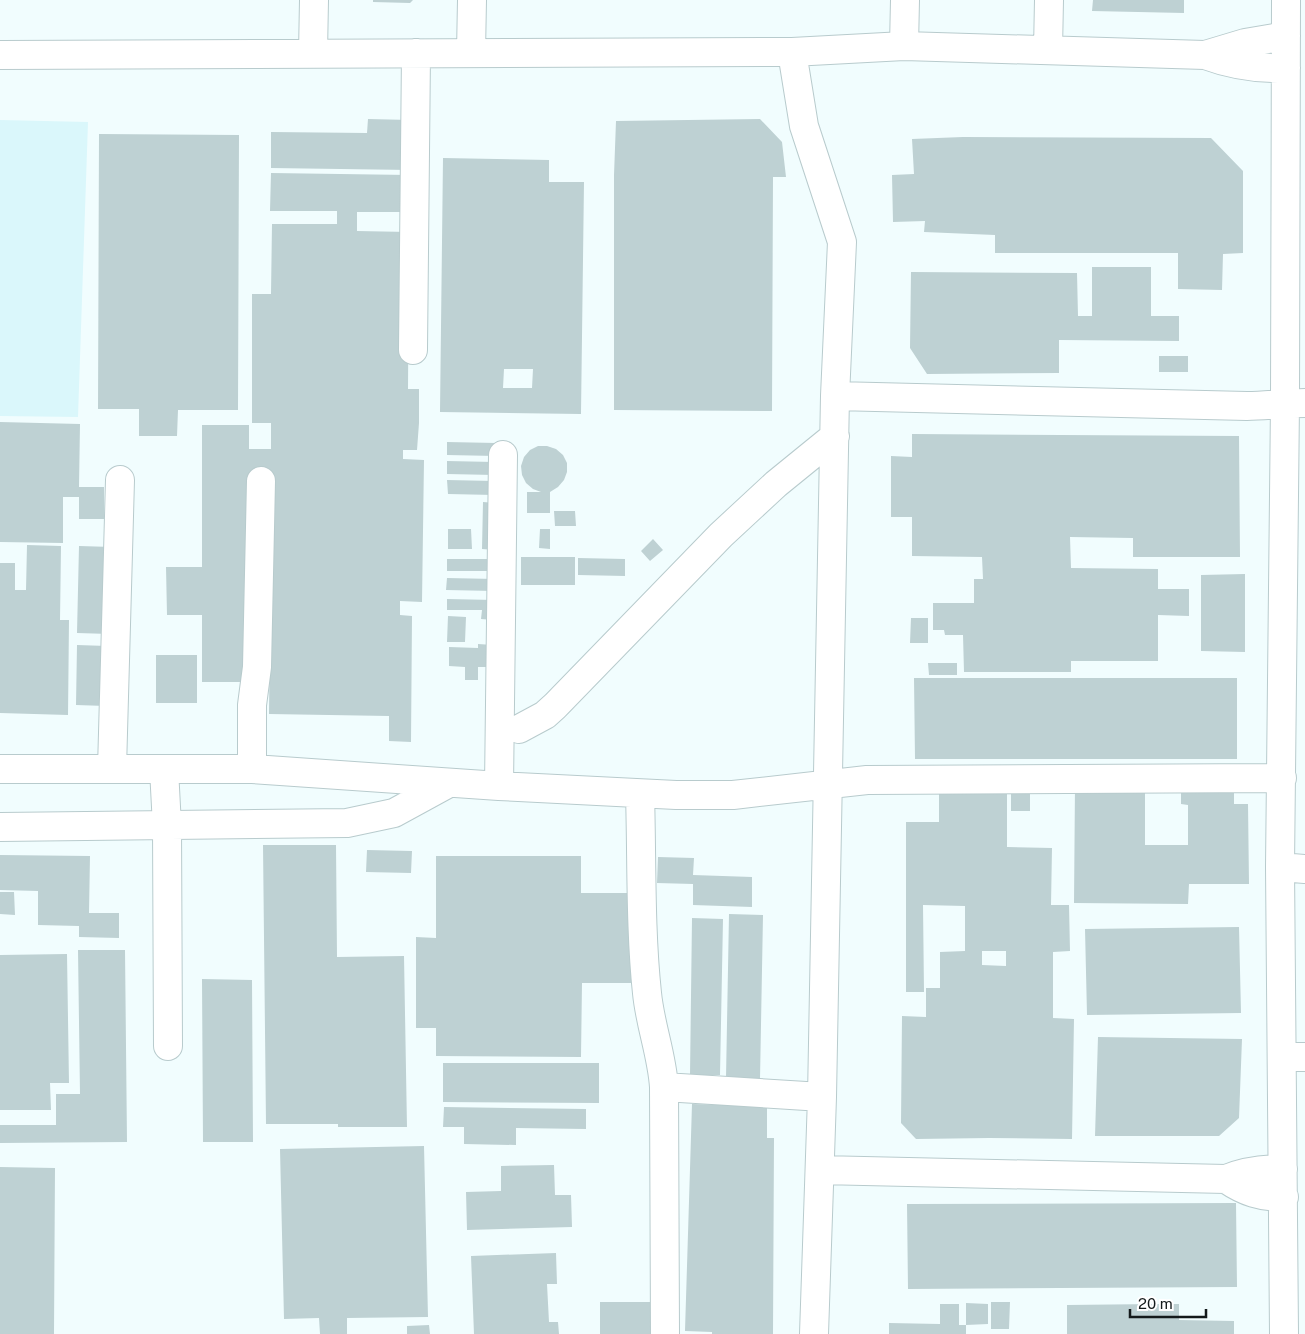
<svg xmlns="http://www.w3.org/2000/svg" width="1305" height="1334" viewBox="0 0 1305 1334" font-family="'Public Sans',sans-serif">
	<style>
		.built { fill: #daf7fb }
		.building { fill: #bed1d3; fill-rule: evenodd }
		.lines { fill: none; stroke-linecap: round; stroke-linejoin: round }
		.minor-casing { stroke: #b8cbcd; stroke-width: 30 }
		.minor { stroke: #fff; stroke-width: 28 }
	</style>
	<rect width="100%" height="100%" fill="#f1fdfe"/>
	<path class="built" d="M 0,120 L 88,122 L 78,417 L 0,416 Z"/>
	<path class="building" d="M 373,0 L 413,0 L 410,3 L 373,2 Z
		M 1093,0 L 1184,0 L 1184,13 L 1092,11 Z
		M 368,119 L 410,120 L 410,170 L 271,168 L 271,132 L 367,133 Z
		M 760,119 L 782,142 L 786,177 L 773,177 L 772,411 L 614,410 L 614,175 L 616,121 Z
		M 99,134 L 239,135 L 238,410 L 178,410 L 177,436 L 139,436 L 139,409 L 98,409 Z
		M 963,137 L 1211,138 L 1243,171 L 1243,253 L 1223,254 L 1222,290 L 1178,289 L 1178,253 L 995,253 L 995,235 L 924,232 L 925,221 L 893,222 L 892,175 L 914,174 L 912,139 Z
		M 443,158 L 549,160 L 549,182 L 584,182 L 581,414 L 440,412 ZM 504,369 L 533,369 L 532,388 L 503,388 Z
		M 271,173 L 409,175 L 409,212 L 357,212 L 357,231 L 409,232 L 408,389 L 419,389 L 419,423 L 417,450 L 403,450 L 403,459 L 424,460 L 422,602 L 400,601 L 400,615 L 412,616 L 411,742 L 389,741 L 389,716 L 269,714 L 271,548 L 250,682 L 202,682 L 202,615 L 167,615 L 166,567 L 202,567 L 202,425 L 249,425 L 249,449 L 271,449 L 271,423 L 252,423 L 252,294 L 271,294 L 272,224 L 337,224 L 337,211 L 270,211 Z
		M 1092,267 L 1151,267 L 1151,316 L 1179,316 L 1179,341 L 1059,340 L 1059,373 L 927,374 L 910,348 L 911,272 L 1077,273 L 1078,316 L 1092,316 Z
		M 1159,356 L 1188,356 L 1188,372 L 1159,372 Z
		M 0,422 L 80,424 L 79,487 L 104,487 L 104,519 L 79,519 L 79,497 L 63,497 L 63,543 L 0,542 Z
		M 912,434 L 1239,436 L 1240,557 L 1133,557 L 1133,538 L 1070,537 L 1071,568 L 1158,569 L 1158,589 L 1189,589 L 1189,616 L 1158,615 L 1158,661 L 1071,661 L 1071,672 L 964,672 L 963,635 L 945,635 L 944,630 L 933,630 L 933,603 L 974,603 L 974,579 L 983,579 L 982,557 L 912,556 L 912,517 L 891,517 L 891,456 L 912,457 Z
		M 447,442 L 496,443 L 496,456 L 447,455 Z
		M 538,446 L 547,446 L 556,449 L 563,455 L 567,463 L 567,472 L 564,480 L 558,487 L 550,492 L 550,513 L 527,513 L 527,492 L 541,492 L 533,489 L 526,483 L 522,475 L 521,466 L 524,457 L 530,450 Z
		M 447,461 L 494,462 L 494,475 L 447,474 Z
		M 447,480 L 494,481 L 494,495 L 448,494 Z
		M 483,502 L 496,503 L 495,550 L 482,549 Z
		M 554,511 L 575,511 L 576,526 L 555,526 Z
		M 448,529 L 471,529 L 472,549 L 448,549 Z
		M 540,529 L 550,529 L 550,549 L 539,548 Z
		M 653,539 L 663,550 L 650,561 L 641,551 Z
		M 27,545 L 61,546 L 60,620 L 69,620 L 68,715 L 0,713 L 0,563 L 15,563 L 15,590 L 26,590 Z
		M 79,546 L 112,547 L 110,634 L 77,633 Z
		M 521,557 L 575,557 L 575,585 L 521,585 Z
		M 578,558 L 625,559 L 625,576 L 578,575 Z
		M 447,559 L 493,559 L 493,571 L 447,571 Z
		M 1245,574 L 1245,652 L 1201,651 L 1201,575 Z
		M 447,578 L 495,579 L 494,591 L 446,590 Z
		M 447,599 L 494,600 L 493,620 L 481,619 L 482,610 L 447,610 Z
		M 448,616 L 466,617 L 465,642 L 447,642 Z
		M 911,618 L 928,618 L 928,643 L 910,643 Z
		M 478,644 L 493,645 L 493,667 L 478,667 L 478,680 L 465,680 L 465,667 L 449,666 L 449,647 L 478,648 Z
		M 77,645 L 107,646 L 106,706 L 76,705 Z
		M 156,655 L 197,655 L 197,703 L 156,703 Z
		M 928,663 L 957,663 L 957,675 L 929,675 Z
		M 914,678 L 1237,678 L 1237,759 L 915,759 Z
		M 1075,785 L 1145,786 L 1145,845 L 1188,845 L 1188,805 L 1181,804 L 1181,788 L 1234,787 L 1234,804 L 1248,804 L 1249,884 L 1189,884 L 1188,904 L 1074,903 Z
		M 1007,787 L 1007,847 L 1052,848 L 1051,905 L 1069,905 L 1070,951 L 1053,952 L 1053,1018 L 1074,1019 L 1072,1139 L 989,1138 L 916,1139 L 901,1123 L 902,1016 L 926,1017 L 926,988 L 940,988 L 940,952 L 965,951 L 965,906 L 923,905 L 924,992 L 906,992 L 906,822 L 939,822 L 939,793 ZM 982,951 L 1006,951 L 1006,966 L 982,965 Z
		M 1011,789 L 1030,790 L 1030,811 L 1011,811 Z
		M 263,845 L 336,845 L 337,957 L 404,956 L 407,1127 L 338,1127 L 338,1124 L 266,1124 Z
		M 367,850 L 412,851 L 411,873 L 366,872 Z
		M 0,855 L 90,856 L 89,913 L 119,913 L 119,938 L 79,937 L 79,926 L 38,925 L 38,891 L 0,890 Z
		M 436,856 L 581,856 L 581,893 L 632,893 L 632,983 L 582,983 L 581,1057 L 436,1056 L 436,1028 L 416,1028 L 416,937 L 436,938 Z
		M 658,857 L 694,858 L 693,875 L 752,877 L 752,907 L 693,905 L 693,884 L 657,883 Z
		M 0,892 L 14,892 L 15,915 L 0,914 Z
		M 729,914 L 763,915 L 760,1079 L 726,1078 Z
		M 692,918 L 723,919 L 720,1075 L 690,1075 Z
		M 1239,927 L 1241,1013 L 1087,1015 L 1085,929 Z
		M 78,950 L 125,950 L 127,1142 L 0,1143 L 0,1125 L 56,1125 L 56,1094 L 80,1094 Z
		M 67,954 L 69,1083 L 50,1083 L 51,1110 L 0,1110 L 0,955 Z
		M 202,979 L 252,980 L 253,1142 L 203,1142 Z
		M 1098,1037 L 1242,1039 L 1239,1118 L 1219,1136 L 1095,1136 Z
		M 443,1063 L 599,1063 L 599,1103 L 443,1102 Z
		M 692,1104 L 767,1106 L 767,1138 L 774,1138 L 773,1334 L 712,1334 L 712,1332 L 685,1331 Z
		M 444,1107 L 586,1109 L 586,1129 L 516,1128 L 516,1145 L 464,1144 L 464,1127 L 443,1127 Z
		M 424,1146 L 428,1317 L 347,1318 L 347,1334 L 320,1334 L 319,1318 L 284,1319 L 280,1149 Z
		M 554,1165 L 555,1195 L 571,1195 L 572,1227 L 467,1230 L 466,1192 L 501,1191 L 501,1166 Z
		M 0,1167 L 55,1168 L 54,1334 L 0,1334 Z
		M 1236,1203 L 1237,1287 L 908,1289 L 907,1204 Z
		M 556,1253 L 557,1284 L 547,1284 L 549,1322 L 558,1322 L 559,1334 L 474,1334 L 471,1256 Z
		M 600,1302 L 657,1302 L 657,1334 L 600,1334 Z
		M 991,1302 L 1010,1302 L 1009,1329 L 991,1329 Z
		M 966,1303 L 988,1304 L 988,1324 L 966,1325 L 966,1334 L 889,1334 L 889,1323 L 940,1324 L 940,1304 L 959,1304 L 959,1325 L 966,1325 Z
		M 1155,1304 L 1179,1304 L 1179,1320 L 1234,1321 L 1234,1334 L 1067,1334 L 1067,1305 Z
		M 429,1325 L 430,1334 L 407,1334 L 407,1326 Z"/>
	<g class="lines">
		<g class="minor-casing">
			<path id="minor" d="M 904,46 L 905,0
				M 1048,50 L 1049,0
				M 471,52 L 472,0
				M 792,52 L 804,126 L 842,242 L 835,396 L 822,1097 L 814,1334
				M 313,53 L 314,0
				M 0,55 L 792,52 L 904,46 L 1205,55 C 1232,65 1257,69 1286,68
				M 1205,55 L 1245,43 L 1286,36
				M 413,350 L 416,53
				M 835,396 L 1247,406 C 1267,406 1286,403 1305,403
				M 519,729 L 545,715 L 555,706 L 721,535 L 776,484 L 835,436
				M 0,769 L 252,769 L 499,786 L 676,795 L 733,795 L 867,780 L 1282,778
				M 112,769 L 120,480
				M 164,769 L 167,826 L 168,1046
				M 252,769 L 252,705 L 257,667 L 261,481
				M 499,786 L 503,455
				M 640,794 C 642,860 640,927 647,993 C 650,1025 662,1055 664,1087 L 665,1334
				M 0,827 L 347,823 L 394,813 L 449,783
				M 1280,867 L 1305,869
				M 1282,1057 L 1305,1057
				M 664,1087 L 822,1097
				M 820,1170 L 1226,1179 C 1245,1171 1263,1169 1283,1169
				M 1226,1179 C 1245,1192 1261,1197 1284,1197
				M 1284,1334 L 1280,867 L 1285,403 L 1286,0"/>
		</g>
		<use href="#minor" class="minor"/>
	</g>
	<path d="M1130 1309v8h76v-8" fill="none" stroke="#141a1b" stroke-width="2.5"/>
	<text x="1138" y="1309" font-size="15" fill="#141a1b" stroke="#ffffff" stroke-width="4" paint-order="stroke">20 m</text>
</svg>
